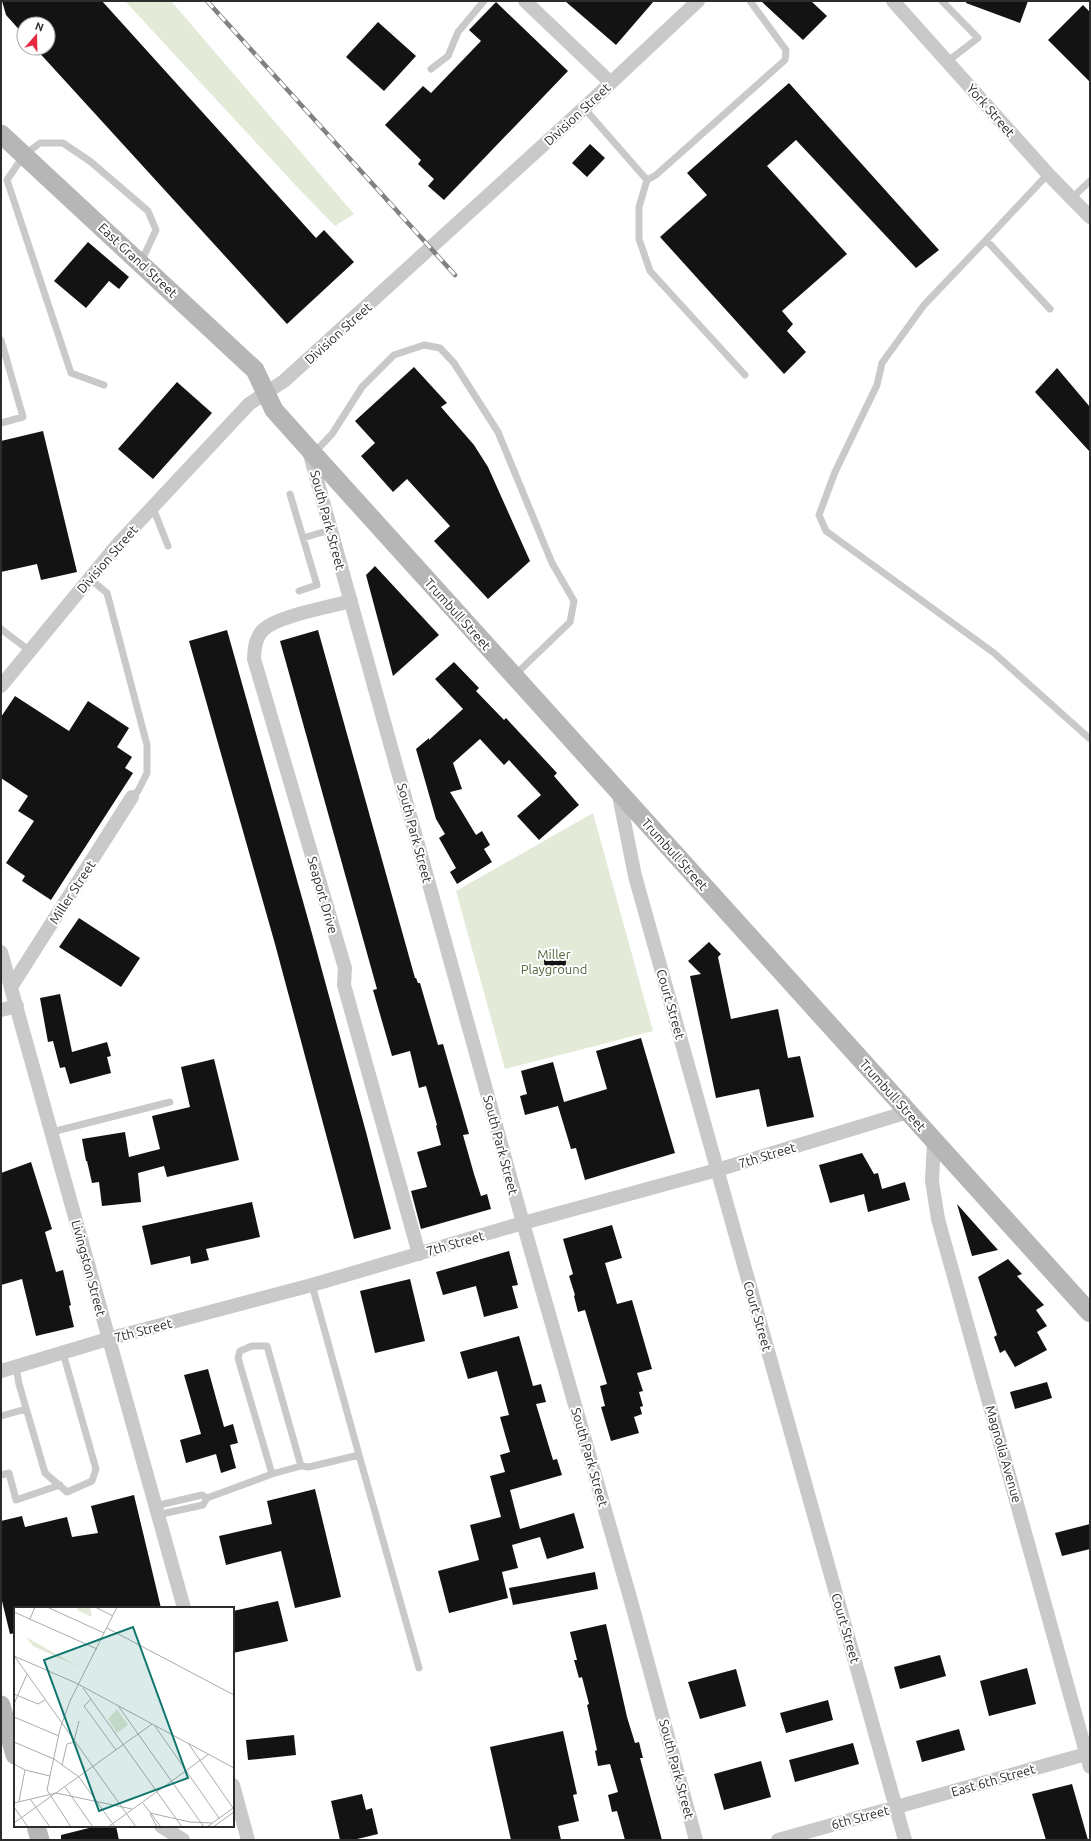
<svg xmlns="http://www.w3.org/2000/svg" width="1091" height="1841" viewBox="0 0 1091 1841" font-family="Ubuntu,sans-serif">
	<style>
		.green { fill: #e3ead8 }
		.building { fill: #131313 }
		.lines { fill: none; stroke-linecap: round; stroke-linejoin: round }
		.lane { stroke: #c9c9c9; stroke-width: 7 }
		.street { stroke: #c9c9c9; stroke-width: 14 }
		.secondary { stroke: #b6b6b6; stroke-width: 19 }
		.rail-casing { stroke: #818181; stroke-width: 4.5 }
		.rail { stroke: #fff; stroke-width: 3; stroke-dasharray: 9; stroke-linecap: butt }
		.labels { text-anchor: middle; dominant-baseline: central; stroke-width: 4; stroke-linejoin: round; paint-order: stroke }
		.street-label { font-size: 13px; fill: #2c2c2c; stroke: #fff }
		.park-label { font-size: 13px; fill: #516739; stroke: #fff }
		.inset-road { fill: none; stroke: #ababab; stroke-width: 1 }
		.view { fill: #0f766e; fill-opacity: 0.15; stroke: #0f766e; stroke-width: 2 }
		.inset-edge { fill: none; stroke: #2c2c2c; stroke-width: 2 }
	</style>
	<rect width="100%" height="100%" fill="#fff"/>
	<path class="green" d="M 125,1 L 171,1 L 354,214 L 335,226 L 299,189 Z
		M 593,813 L 653,1031 L 505,1069 L 456,891 Z"/>
	<path class="building" d="M 2,1 L 102,1 L 316,238 L 324,230 L 354,262 L 287,324 L 35,48 L 48,48 L 48,24 L 24,24 L 24,35 L 6,15 Z
		M 565,1 L 654,1 L 616,45 Z
		M 761,1 L 811,1 L 827,16 L 803,40 Z
		M 966,1 L 1028,1 L 1020,23 L 966,3 Z
		M 496,2 L 568,71 L 444,200 L 428,186 L 434,179 L 418,164 L 421,160 L 385,125 L 423,86 L 431,93 L 481,41 L 469,30 Z
		M 1083,5 L 1090,12 L 1090,82 L 1048,40 Z
		M 378,22 L 416,56 L 384,91 L 346,57 Z
		M 789,83 L 939,250 L 916,268 L 796,140 L 767,166 L 847,254 L 782,311 L 793,324 L 787,331 L 806,352 L 784,374 L 660,237 L 707,195 L 687,173 Z
		M 590,144 L 605,158 L 587,177 L 572,163 Z
		M 88,242 L 129,277 L 119,289 L 109,281 L 86,308 L 54,281 Z
		M 414,367 L 447,403 L 441,407 L 474,445 L 488,467 L 530,561 L 488,599 L 434,541 L 450,526 L 407,479 L 393,492 L 361,456 L 375,443 L 355,421 Z
		M 1057,368 L 1090,407 L 1090,452 L 1035,392 Z
		M 177,382 L 212,413 L 153,479 L 118,449 Z
		M 43,431 L 77,572 L 41,580 L 37,564 L 1,572 L 1,441 Z
		M 375,566 L 439,635 L 393,676 L 366,575 Z
		M 227,630 L 311,930 L 366,1132 L 391,1229 L 354,1239 L 275,944 L 189,641 Z
		M 318,630 L 415,978 L 416,978 L 418,983 L 420,983 L 438,1045 L 443,1044 L 469,1134 L 463,1135 L 474,1174 L 481,1196 L 487,1194 L 491,1209 L 421,1229 L 411,1191 L 427,1187 L 417,1152 L 441,1145 L 436,1126 L 437,1125 L 426,1086 L 419,1088 L 410,1051 L 392,1056 L 373,990 L 377,989 L 280,641 Z
		M 454,662 L 479,688 L 476,691 L 504,720 L 506,718 L 557,773 L 554,776 L 579,805 L 539,840 L 517,816 L 541,795 L 509,760 L 504,765 L 480,739 L 453,763 L 462,789 L 450,792 L 476,835 L 482,831 L 490,845 L 484,849 L 492,862 L 457,884 L 450,872 L 456,868 L 439,838 L 445,834 L 436,819 L 416,749 L 429,738 L 429,740 L 463,709 L 435,679 Z
		M 15,696 L 69,731 L 88,701 L 129,728 L 117,747 L 132,757 L 125,768 L 133,773 L 51,900 L 22,881 L 25,876 L 6,863 L 34,821 L 18,811 L 28,796 L 1,778 L 1,717 Z
		M 79,918 L 140,958 L 121,987 L 59,947 Z
		M 709,942 L 721,954 L 718,957 L 731,1019 L 778,1009 L 788,1058 L 800,1056 L 814,1117 L 767,1127 L 759,1089 L 716,1098 L 690,976 L 701,974 L 688,961 Z
		M544 962a11 11 0 1 1 22 0a11 11 0 1 1-22 0Z
		M 60,994 L 72,1052 L 107,1042 L 111,1056 L 107,1057 L 111,1073 L 70,1084 L 65,1067 L 60,1068 L 53,1041 L 48,1042 L 40,998 Z
		M 641,1038 L 675,1153 L 585,1180 L 576,1148 L 571,1149 L 558,1106 L 525,1115 L 520,1096 L 527,1094 L 521,1071 L 553,1062 L 564,1102 L 607,1089 L 596,1051 Z
		M 214,1059 L 239,1160 L 167,1177 L 164,1166 L 138,1173 L 141,1202 L 102,1206 L 99,1182 L 92,1183 L 87,1161 L 86,1161 L 82,1139 L 125,1132 L 129,1157 L 160,1149 L 152,1116 L 190,1107 L 181,1067 Z
		M 862,1153 L 874,1174 L 878,1173 L 882,1189 L 905,1182 L 910,1200 L 868,1212 L 864,1194 L 830,1203 L 819,1165 Z
		M 31,1162 L 52,1229 L 45,1232 L 56,1272 L 63,1270 L 71,1305 L 69,1306 L 74,1327 L 36,1336 L 22,1279 L 1,1285 L 1,1173 Z
		M 252,1202 L 260,1237 L 206,1249 L 209,1260 L 191,1264 L 190,1256 L 151,1265 L 142,1226 Z
		M 957,1204 L 998,1250 L 972,1256 Z
		M 612,1225 L 622,1258 L 605,1263 L 617,1304 L 632,1300 L 652,1369 L 637,1373 L 643,1391 L 639,1392 L 643,1406 L 640,1407 L 642,1414 L 634,1417 L 639,1433 L 611,1441 L 601,1407 L 605,1406 L 600,1386 L 607,1384 L 585,1310 L 578,1312 L 574,1296 L 575,1295 L 569,1276 L 573,1274 L 563,1239 Z
		M 509,1251 L 518,1285 L 512,1286 L 518,1308 L 484,1317 L 476,1286 L 443,1295 L 436,1272 Z
		M 1008,1259 L 1022,1274 L 1017,1276 L 1044,1305 L 1036,1310 L 1047,1326 L 1037,1332 L 1047,1350 L 1015,1367 L 1005,1350 L 1000,1353 L 994,1337 L 997,1335 L 978,1277 Z
		M 410,1279 L 425,1341 L 375,1353 L 360,1291 Z
		M 519,1336 L 533,1386 L 541,1384 L 546,1402 L 536,1404 L 553,1460 L 557,1459 L 562,1475 L 510,1490 L 520,1529 L 574,1513 L 584,1548 L 547,1559 L 540,1537 L 512,1545 L 518,1568 L 502,1572 L 508,1598 L 449,1613 L 438,1571 L 479,1560 L 470,1525 L 501,1517 L 490,1476 L 505,1472 L 500,1455 L 510,1452 L 500,1417 L 509,1415 L 497,1371 L 468,1379 L 460,1352 Z
		M 208,1369 L 224,1427 L 233,1424 L 238,1443 L 230,1445 L 236,1468 L 221,1473 L 216,1454 L 186,1463 L 180,1440 L 201,1434 L 184,1375 Z
		M 1047,1382 L 1052,1398 L 1015,1409 L 1010,1392 Z
		M 315,1489 L 341,1597 L 295,1608 L 281,1551 L 226,1565 L 219,1536 L 272,1524 L 267,1501 Z
		M 134,1495 L 161,1608 L 15,1608 L 15,1633 L 10,1634 L 1,1597 L 1,1521 L 22,1516 L 25,1527 L 67,1517 L 72,1537 L 98,1533 L 91,1506 Z
		M 1090,1524 L 1090,1549 L 1062,1556 L 1055,1533 Z
		M 595,1572 L 598,1589 L 513,1605 L 509,1588 Z
		M 278,1601 L 288,1641 L 233,1653 L 233,1611 Z
		M 606,1624 L 627,1717 L 635,1743 L 639,1742 L 643,1758 L 640,1758 L 662,1840 L 625,1840 L 617,1811 L 612,1812 L 608,1795 L 618,1792 L 610,1764 L 598,1766 L 595,1751 L 597,1750 L 587,1705 L 589,1704 L 582,1677 L 579,1678 L 574,1660 L 577,1660 L 570,1632 Z
		M 940,1655 L 946,1676 L 900,1689 L 894,1667 Z
		M 1027,1668 L 1036,1704 L 989,1716 L 980,1681 Z
		M 736,1669 L 746,1706 L 700,1719 L 688,1682 Z
		M 828,1700 L 833,1720 L 786,1733 L 780,1713 Z
		M 959,1729 L 965,1750 L 922,1762 L 916,1741 Z
		M 563,1731 L 577,1794 L 573,1795 L 579,1821 L 558,1826 L 561,1840 L 511,1840 L 490,1747 Z
		M 294,1735 L 296,1755 L 248,1760 L 246,1740 Z
		M 853,1743 L 859,1764 L 795,1782 L 789,1760 Z
		M 761,1761 L 771,1797 L 724,1810 L 714,1774 Z
		M 1072,1784 L 1088,1840 L 1046,1840 L 1032,1794 Z
		M 362,1794 L 366,1810 L 372,1808 L 378,1834 L 353,1840 L 340,1840 L 331,1801 Z
		M 97,1826 L 116,1826 L 119,1840 L 61,1840 L 61,1835 Z"/>
	<g class="lines">
		<path class="lane" d="M 942,1 L 978,38 L 948,61
			M 431,69 L 448,56 L 458,32 L 484,1
			M 584,108 L 647,180 L 656,175 L 785,60 L 786,50 L 750,1
			M 1048,174 L 986,240 L 1050,309
			M 647,180 L 639,207 L 639,239 L 650,271 L 745,375
			M 1072,198 L 1090,181
			M 986,240 L 924,305 L 882,363 L 877,385 L 835,472 L 819,515 L 826,531 L 994,653 L 1090,739
			M 1,340 L 23,417 L 1,423
			M 104,385 L 71,373 L 7,180 L 24,155 L 40,143 L 63,143 L 91,162 L 148,211 L 156,230 L 141,262
			M 313,454 L 332,434 L 362,387 L 394,355 L 424,345 L 440,348 L 454,363 L 498,432 L 552,563 L 574,601 L 570,622 L 514,676
			M 290,494 L 303,538 L 330,530
			M 153,508 L 168,546
			M 90,579 L 107,593 L 147,745 L 147,773 L 138,791 L 132,797
			M 299,591 L 317,585 L 303,538
			M 1,629 L 30,651
			M 52,1132 L 170,1102
			M 16,1367 L 19,1384 L 45,1473 L 67,1492 L 92,1481 L 96,1469 L 63,1353
			M 1,1416 L 26,1409
			M 359,1455 L 419,1668
			M 301,1466 L 309,1467 L 359,1455 L 312,1285
			M 1,1475 L 9,1473 L 16,1500 L 60,1485
			M 207,1498 L 272,1474 L 238,1358 L 240,1351 L 252,1346 L 267,1346 L 301,1466 L 272,1474
			M 155,1506 L 202,1495 L 207,1498 L 203,1505 L 157,1515"/>
		<path class="street" d="M 525,1 L 611,83
			M 893,1 L 1048,174 L 1090,217
			M 309,451 L 523,1223 L 631,1601 L 696,1840
			M 351,601 C 329,607 277,616 263,630 C 255,638 254,649 254,659 L 345,968 L 344,985 L 419,1254
			M 1,686 L 118,544 L 249,404 L 284,381 L 584,108 L 698,1
			M 618,791 L 635,876 L 905,1840
			M 1,952 L 184,1608
			M 11,987 L 132,797
			M 1,1010 L 17,1006
			M 934,1140 L 932,1181 L 938,1219 L 1090,1767
			M 1,1371 L 108,1339 L 312,1285 L 523,1223 L 717,1170 L 908,1112
			M 233,1785 L 248,1840
			M 161,1826 L 183,1840
			M 778,1840 L 1090,1753"/>
		<path class="secondary" d="M 1,134 L 255,370 L 274,410 L 309,449 L 1090,1313
			M 1,1705 L 15,1755
			M 36,1826 L 40,1840"/>
		<g class="rail-casing">
			<path id="rail" d="M 207,1 L 455,275"/>
		</g>
		<use href="#rail" class="rail"/>
	</g>
	<g class="labels">
		<g class="street-label">
			<text transform="translate(991 110) rotate(49)">York Street</text>
			<text transform="translate(577 114) rotate(-43)">Division Street</text>
			<text transform="translate(138 260) rotate(43)">East Grand Street</text>
			<text transform="translate(338 333) rotate(-42)">Division Street</text>
			<text transform="translate(328 520) rotate(75)">South Park Street</text>
			<text transform="translate(107 559) rotate(-49)">Division Street</text>
			<text transform="translate(458 614) rotate(48)">Trumbull Street</text>
			<text transform="translate(415 833) rotate(75)">South Park Street</text>
			<text transform="translate(675 854) rotate(48)">Trumbull Street</text>
			<text transform="translate(72 892) rotate(-57)">Miller Street</text>
			<text transform="translate(323 895) rotate(74)">Seaport Drive</text>
			<text transform="translate(671 1004) rotate(74)">Court Street</text>
			<text transform="translate(893 1095) rotate(48)">Trumbull Street</text>
			<text transform="translate(501 1145) rotate(75)">South Park Street</text>
			<text transform="translate(767 1155) rotate(-17)">7th Street</text>
			<text transform="translate(455 1243) rotate(-16)">7th Street</text>
			<text transform="translate(89 1268) rotate(75)">Livingston Street</text>
			<text transform="translate(758 1316) rotate(74)">Court Street</text>
			<text transform="translate(143 1330) rotate(-15)">7th Street</text>
			<text transform="translate(1004 1454) rotate(74)">Magnolia Avenue</text>
			<text transform="translate(590 1457) rotate(74)">South Park Street</text>
			<text transform="translate(846 1628) rotate(74)">Court Street</text>
			<text transform="translate(677 1769) rotate(75)">South Park Street</text>
			<text transform="translate(993 1780) rotate(-16)">East 6th Street</text>
			<text transform="translate(860 1817) rotate(-15)">6th Street</text>
		</g>
		<g class="park-label">
			<text x="554" y="954">Miller<tspan x="554" dy="15">Playground</tspan></text>
		</g>
	</g>
	<g transform="translate(14 1607)">
		<rect width="220" height="220" fill="#fff"/>
		<path d="M 64,0 L 76,1 L 78,10 L 63,3 ZM 12,30 L 65,60 L 19,39 ZM 103,102 L 114,118 L 103,126 L 94,112 Z" fill="#e3ead8"/>
		<path class="inset-road" d="M 33,0 L 90,26M 81,0 L 99,9M 0,5 L 83,42M 16,12 L 21,0M 93,21 L 220,88M 0,49 L 62,76 L 220,161M 1,50 L 122,220M 69,81 L 168,220M 0,87 L 24,97 L 31,93M 77,92 L 70,99 L 102,143M 0,97 L 13,67M 105,100 L 190,220M 0,110 L 45,129M 141,119 L 205,211M 60,134 L 65,114M 0,135 L 40,152 L 65,170 L 101,220M 174,136 L 219,201 L 193,220M 0,157 L 11,163 L 36,169M 48,158 L 53,137 L 61,135M 51,180 L 79,220M 16,192 L 36,220M 5,194 L 11,163M 0,196 L 42,186 L 118,202M 129,196 L 147,220M 0,200 L 14,220M 136,206 L 176,215 L 198,216M 136,207 L 143,220M 0,216 L 138,117M 57,220 L 33,183 L 46,122 L 56,94 L 103,0M 94,220 L 195,147M 199,220 L 220,205"/>
		<path class="view" d="M 119,20 L 174,171 L 85,204 L 30,53 Z"/>
		<rect width="220" height="220" class="inset-edge"/>
	</g>
	<rect width="1091" height="1841" fill="none" stroke="#2c2c2c" stroke-width="4"/>
	<g transform="translate(36 36) rotate(20)"><circle r="19" fill="#ffffff" stroke="#ababab"/>
	<path d="M0-3L7 15L0 10L-7 15Z" fill="#e62a42"/>
	<text y="-6" font-size="11" font-weight="bold" text-anchor="middle" fill="#2c2c2c">N</text>
	</g>
</svg>
